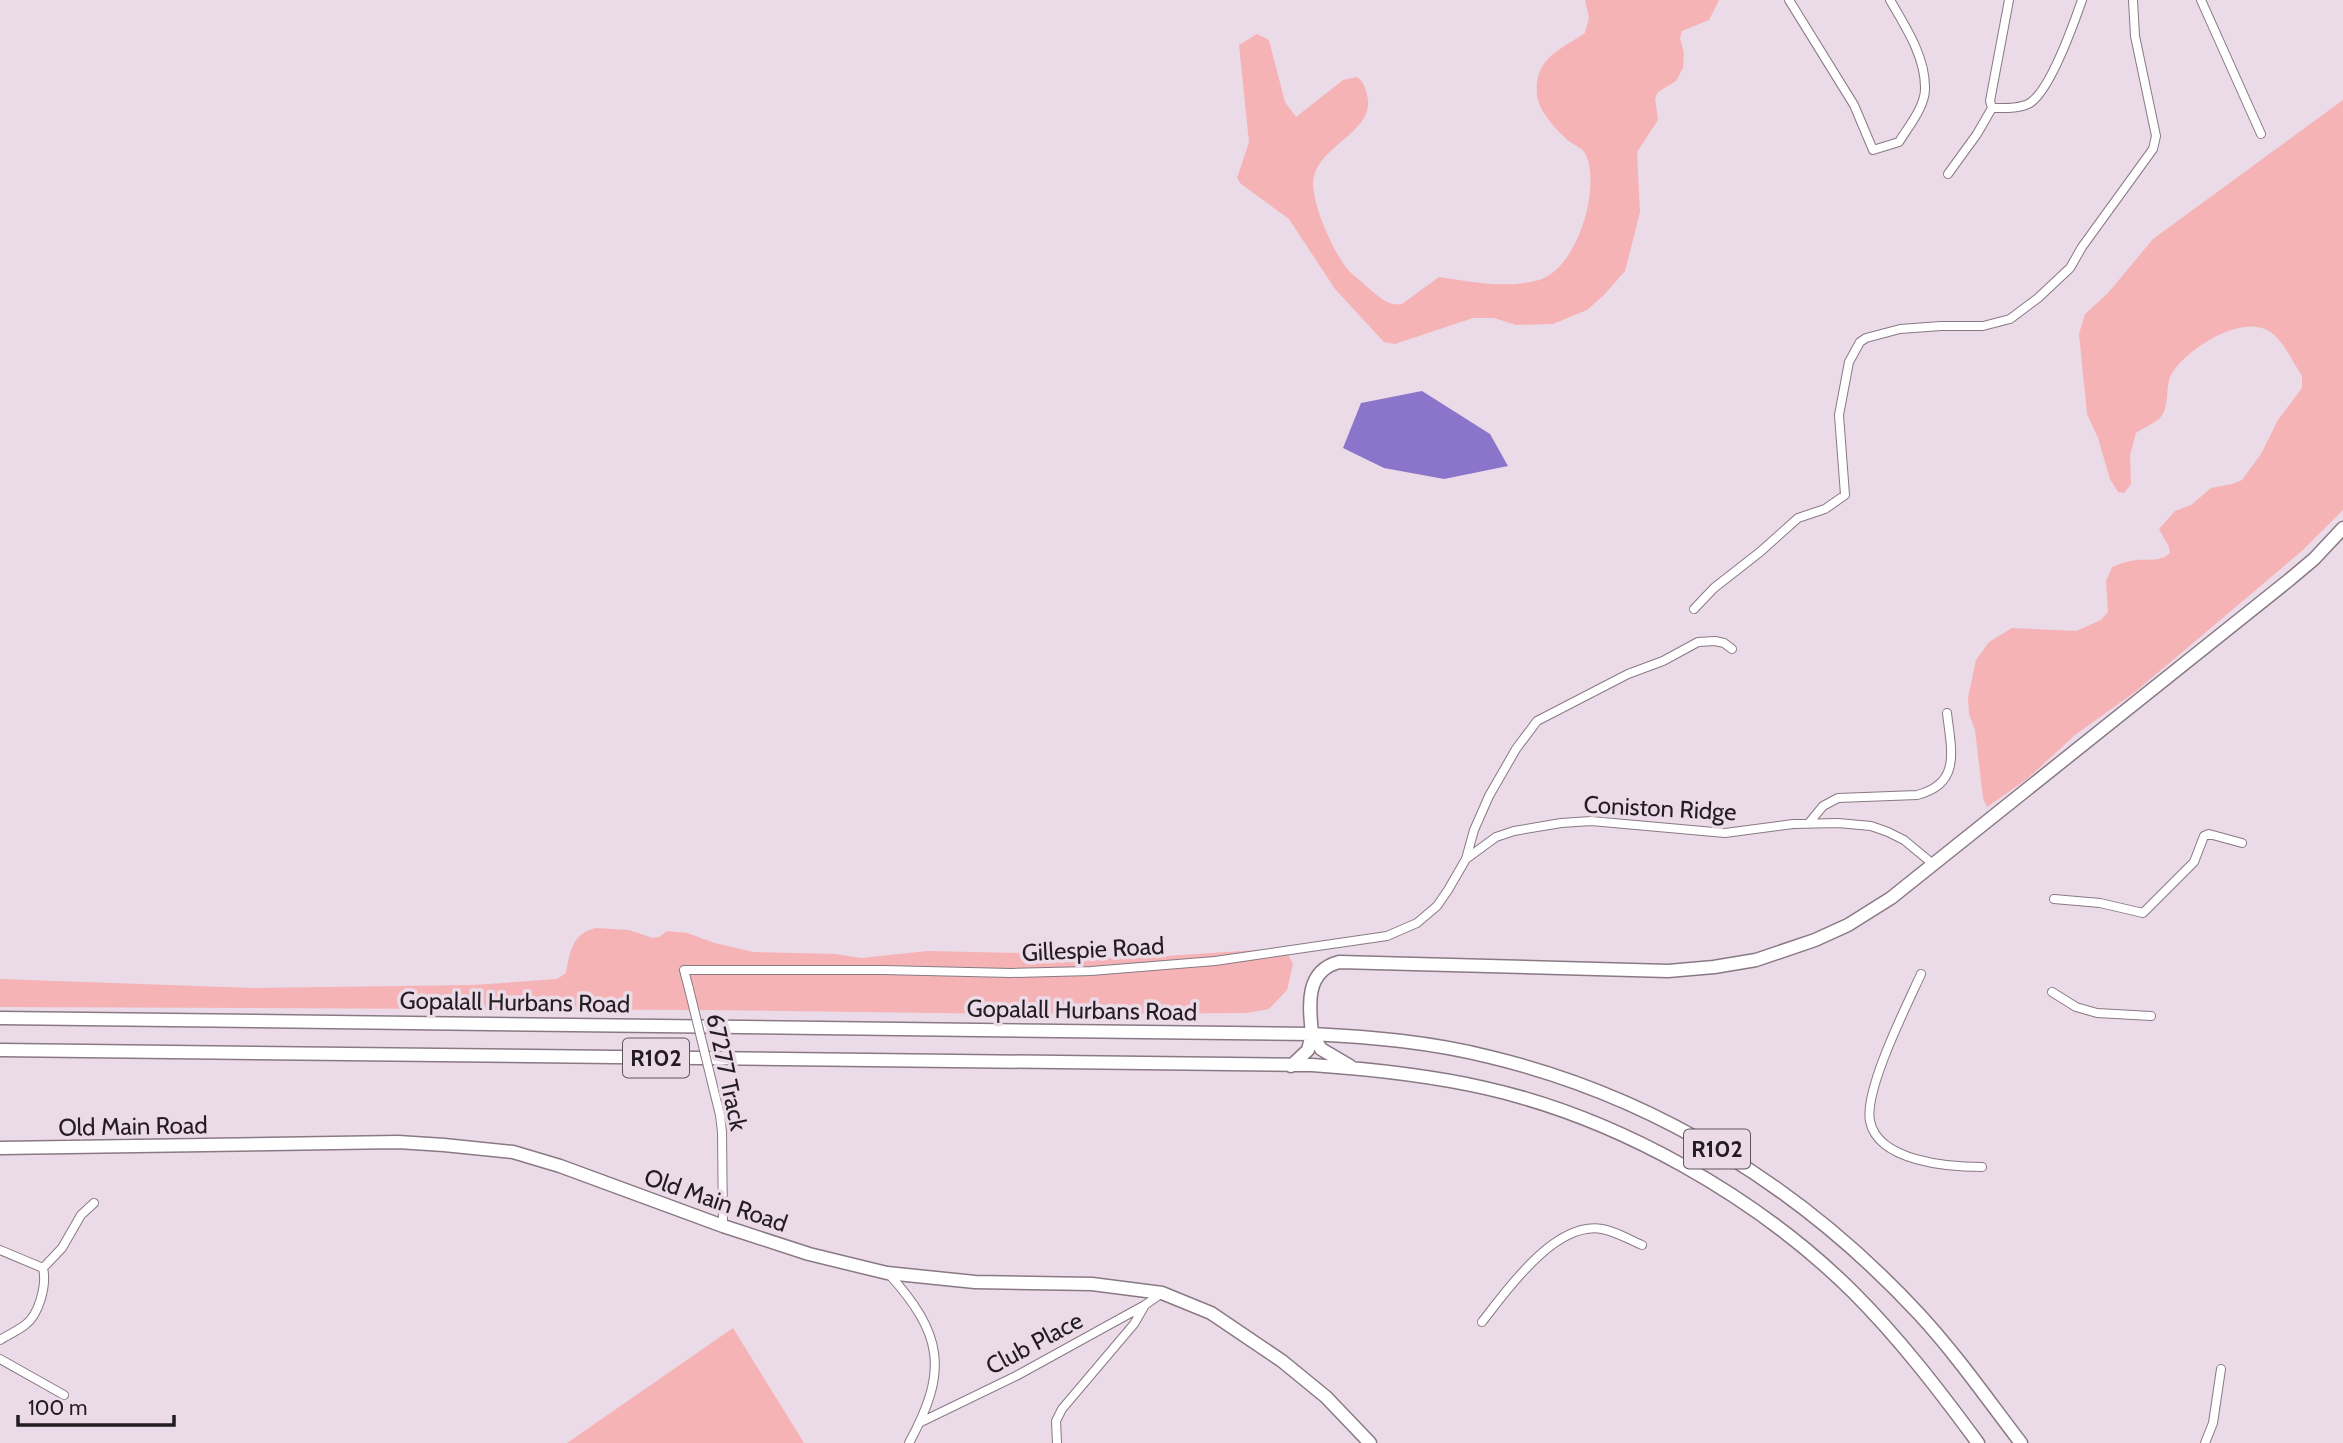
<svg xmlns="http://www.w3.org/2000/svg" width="2343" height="1443" viewBox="0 0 2343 1443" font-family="Cabin,sans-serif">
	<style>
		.green { fill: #f5b3b5 }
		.water { fill: #8b75ca }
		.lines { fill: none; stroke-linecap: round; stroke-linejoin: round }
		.street-casing { stroke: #897985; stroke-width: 10 }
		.secondary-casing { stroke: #897985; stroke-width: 15 }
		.primary-casing { stroke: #897985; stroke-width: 15 }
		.street { stroke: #fff; stroke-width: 8 }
		.secondary { stroke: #fff; stroke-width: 12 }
		.primary { stroke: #fff; stroke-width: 12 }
		.street-bridge-casing { stroke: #897985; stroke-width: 10; stroke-linecap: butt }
		.street-bridge { stroke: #fff; stroke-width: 8 }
		.labels { text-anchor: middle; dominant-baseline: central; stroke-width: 7; stroke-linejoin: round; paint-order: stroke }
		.shield { fill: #ebdae7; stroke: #5f565d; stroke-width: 2 }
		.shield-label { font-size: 23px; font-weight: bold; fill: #231d22 }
		.street-label { font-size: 24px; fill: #231d22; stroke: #ebdae7 }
	</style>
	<rect width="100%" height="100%" fill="#ebdae7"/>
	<path class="green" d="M 1585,0 L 1719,0 L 1709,20 L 1682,31 L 1680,38 L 1684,53 L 1683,68 L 1676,81 L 1658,92 L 1655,98 L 1658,120 L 1637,152 L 1640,212 L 1625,271 L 1604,295 L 1587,310 L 1553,324 L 1516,325 L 1494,318 L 1473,318 L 1395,344 L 1384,342 L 1335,289 L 1289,219 L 1241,184 L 1237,178 L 1249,142 L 1239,45 L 1257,34 L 1269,40 L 1285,102 L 1296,117 L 1343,80 L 1357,77 C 1364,82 1365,87 1367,95 C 1377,130 1322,144 1314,176 C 1308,198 1334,254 1349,271 C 1354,276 1360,280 1365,285 C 1376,294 1387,307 1402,304 L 1439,277 C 1473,282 1505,289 1539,280 C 1577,269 1601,189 1586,155 C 1583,148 1576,146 1570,142 C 1558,132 1538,111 1537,95 C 1534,58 1560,50 1585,33 L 1589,18 Z
		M 2343,100 L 2343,510 L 2303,550 L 2135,692 L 2075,735 L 2027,779 L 1987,807 L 1983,798 L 1975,730 L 1969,714 L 1968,698 L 1976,660 L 1989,642 L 2012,628 L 2076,631 L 2101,620 L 2108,612 L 2106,581 L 2112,567 C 2120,564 2128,561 2136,560 C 2148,559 2160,562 2170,553 L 2169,547 L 2159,529 L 2175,511 L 2191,505 L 2211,488 L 2232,484 L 2242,480 L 2261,454 L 2278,420 L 2302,388 L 2302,376 L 2299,371 C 2290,357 2281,336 2265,329 C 2237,317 2187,349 2172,373 C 2164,386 2171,408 2159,419 C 2153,424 2143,428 2136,433 L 2130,455 L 2131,484 L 2124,493 L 2118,492 L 2110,479 L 2098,438 L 2087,414 L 2079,334 L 2085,314 L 2108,293 L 2153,239 Z
		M 596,928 L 629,930 L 653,938 L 659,937 L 667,931 L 687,933 L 715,943 L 753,952 L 836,954 L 861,958 L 928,951 L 1072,954 L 1122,959 L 1285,948 L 1293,964 L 1287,990 L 1269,1009 L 1247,1013 L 1017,1014 L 707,1010 L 0,1007 L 0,979 L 253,988 L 474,985 L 557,979 L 566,973 C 570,952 572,933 596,928 Z
		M 733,1328 L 804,1443 L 567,1443 Z"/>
	<path class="water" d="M 1422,391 L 1490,434 L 1508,466 L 1444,479 L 1384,468 L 1343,448 L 1361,403 Z"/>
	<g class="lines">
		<g class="street-casing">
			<path id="street" d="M 1789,0 L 1854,105 L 1873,150 L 1899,142 C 1908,127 1926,106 1925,87 C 1925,56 1905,26 1890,0
				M 2201,0 L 2261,134
				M 1992,108 L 1990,101 L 2009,0
				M 1948,174 L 1977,134 L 1992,108 C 2005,108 2019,109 2030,103 C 2050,90 2074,23 2082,0
				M 1694,609 L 1714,588 L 1760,552 L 1798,518 L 1825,509 L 1845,495 L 1839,415 L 1849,362 L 1860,342 L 1866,338 L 1900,329 L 1941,326 L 1983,326 L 2010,319 L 2038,298 L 2070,268 L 2082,247 L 2153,149 L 2156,136 L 2135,36 L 2133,0
				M 1809,823 L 1823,806 L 1838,798 L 1917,795 C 1962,784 1951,749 1947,713
				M 1466,859 L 1496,837 L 1514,831 L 1561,823 L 1591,821 L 1725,833 L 1793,824 L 1838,823 L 1871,826 L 1888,832 L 1904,840 L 1933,864
				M 2054,899 L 2100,903 L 2143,913 L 2194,862 L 2204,836 L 2209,834 L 2242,843
				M 1921,974 C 1907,1005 1864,1090 1870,1121 C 1878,1162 1950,1167 1982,1167
				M 689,989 L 684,970 L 883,970 L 1011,973 L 1091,971 L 1215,961 L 1387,936 L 1417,923 L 1437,906 L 1448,890 L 1466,859 L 1474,830 L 1489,796 L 1516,749 L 1537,721 L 1628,674 L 1663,661 L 1698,642 L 1715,641 L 1724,643 L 1732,649
				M 2052,992 L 2076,1007 L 2097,1013 L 2151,1016
				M 720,1115 L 722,1132 L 723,1226
				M 0,1250 L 43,1268 L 62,1248 L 81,1215 L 94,1203
				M 888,1273 C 943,1334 949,1370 909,1443
				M 1482,1322 C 1507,1290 1555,1221 1602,1229 C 1615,1231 1630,1240 1642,1245
				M 0,1340 C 8,1335 17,1331 25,1325 C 39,1315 47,1285 43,1268
				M 0,1359 L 64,1395
				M 921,1422 L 1016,1376 L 1145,1305 L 1162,1293
				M 1057,1443 L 1056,1421 L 1062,1409 L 1134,1324 L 1145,1305
				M 2205,1443 L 2213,1423 L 2221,1369"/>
		</g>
		<g class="secondary-casing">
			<path id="secondary" d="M 1312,1034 C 1309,1005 1305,971 1339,962 L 1668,971 L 1714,967 L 1756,960 L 1815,940 L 1848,925 L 1891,898 L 2289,580 L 2314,559 L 2343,528
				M 0,1148 L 398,1142 L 444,1145 L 513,1152 L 560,1166 L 723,1226 L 809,1254 L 887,1273 L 975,1282 L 1092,1284 L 1162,1293 L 1211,1313 L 1282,1361 L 1326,1397 L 1370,1443"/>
		</g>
		<g class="primary-casing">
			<path id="primary" d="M 0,1018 L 1312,1034 C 1372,1037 1431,1042 1490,1057 C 1657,1097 1803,1189 1919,1314 C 1956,1354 1988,1400 2021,1443
				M 1312,1034 L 1321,1049 L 1350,1066
				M 0,1050 L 1312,1065 C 1370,1069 1428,1075 1485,1088 C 1618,1118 1756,1196 1853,1292 C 1899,1338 1939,1390 1978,1443
				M 1291,1066 L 1308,1050 L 1312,1034"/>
		</g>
		<use href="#street" class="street"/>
		<use href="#secondary" class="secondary"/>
		<use href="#primary" class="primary"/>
		<g class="street-bridge-casing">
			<path id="street-bridge" d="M 689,989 L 720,1115"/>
		</g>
		<use href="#street-bridge" class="street-bridge"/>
	</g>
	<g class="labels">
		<g class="shield">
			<rect x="623" y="1038.5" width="66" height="39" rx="5"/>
			<rect x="1684" y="1129.5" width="66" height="39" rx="5"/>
		</g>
		<g class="shield-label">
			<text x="656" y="1058">R102</text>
			<text x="1717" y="1149">R102</text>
		</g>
		<g class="street-label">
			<text transform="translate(1660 808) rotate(3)">Coniston Ridge</text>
			<text transform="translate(1093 949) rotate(-3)">Gillespie Road</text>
			<text transform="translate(515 1002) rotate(1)">Gopalall Hurbans Road</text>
			<text transform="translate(1082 1010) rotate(1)">Gopalall Hurbans Road</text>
			<text transform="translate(727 1072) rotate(78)">67277 Track</text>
			<text transform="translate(133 1126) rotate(-1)">Old Main Road</text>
			<text transform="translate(716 1200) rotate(19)">Old Main Road</text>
			<text transform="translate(1034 1343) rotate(-28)">Club Place</text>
		</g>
	</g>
	<path d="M18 1415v10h156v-10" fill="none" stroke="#231d22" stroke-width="3.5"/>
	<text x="28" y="1415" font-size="21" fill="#231d22" stroke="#ebdae7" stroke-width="5" paint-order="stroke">100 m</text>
</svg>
